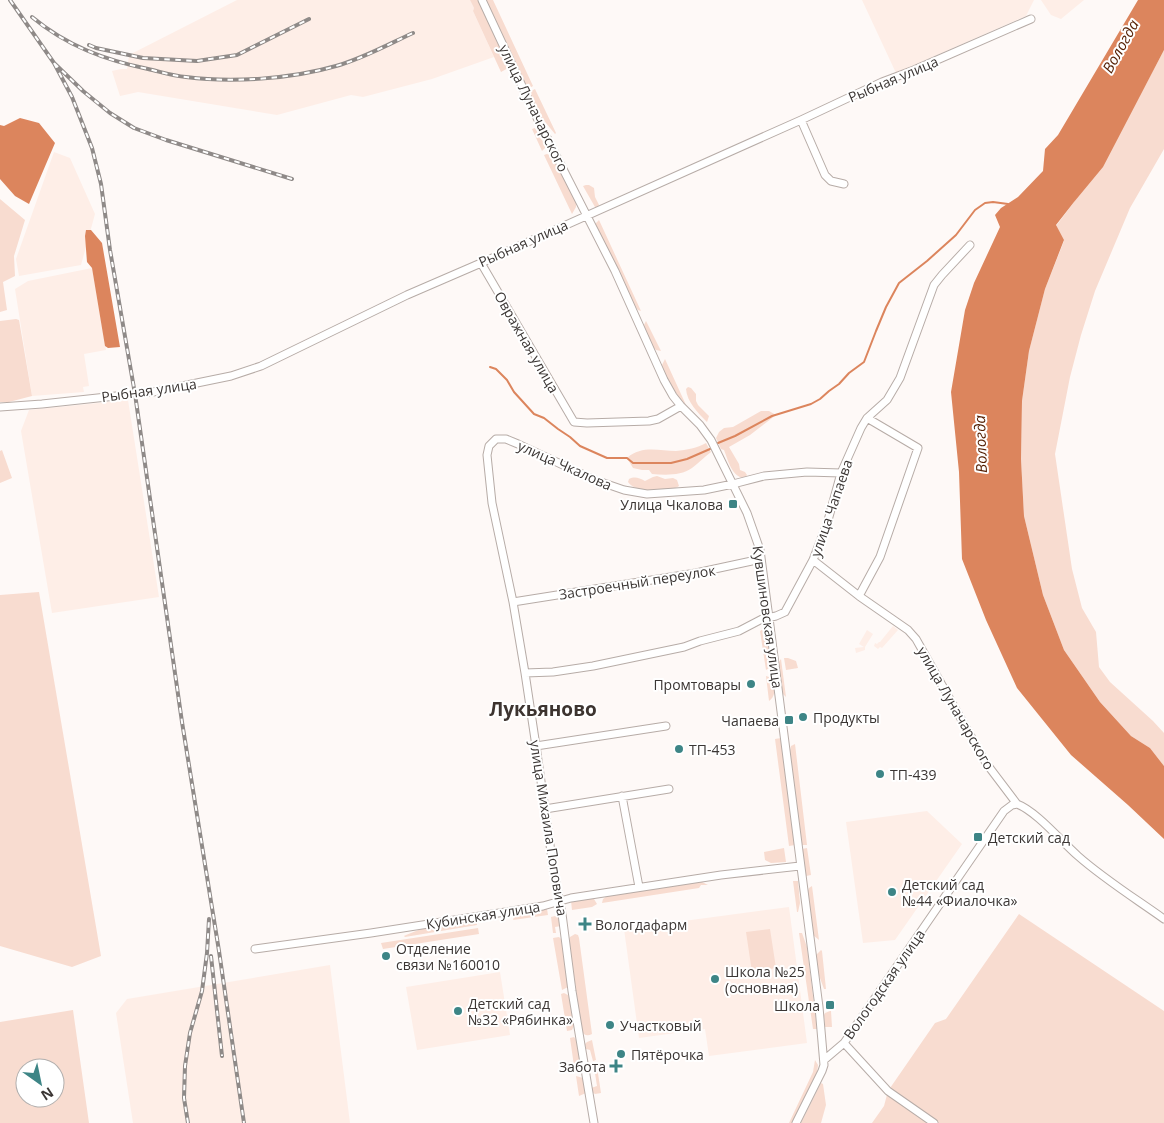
<svg xmlns="http://www.w3.org/2000/svg" width="1164" height="1123" viewBox="0 0 1164 1123" font-family="'Open Sans',sans-serif">
	<style>
		.built { fill: #feeee7 }
		.green { fill: #f8dcd0; fill-rule: evenodd }
		.water { fill: #dc855d }
		.lines { fill: none; stroke-linecap: round; stroke-linejoin: round }
		.stream { stroke: #dc855d; stroke-width: 2 }
		.minor-casing { stroke: #b7aca7; stroke-width: 9 }
		.minor { stroke: #fff; stroke-width: 7 }
		.rail-casing { stroke: #8f8a88; stroke-width: 4 }
		.rail { stroke: #fff; stroke-width: 2; stroke-dasharray: 5.5; stroke-linecap: butt }
		.poi-dot { fill: #3d8586; stroke: #fff; stroke-width: 2 }
		.labels { text-anchor: middle; dominant-baseline: central; stroke-width: 4; stroke-linejoin: round; paint-order: stroke }
		.street-label { font-size: 14px; fill: #3b3634; stroke: #fff }
		.poi-label { font-size: 14px; fill: #3b3634; stroke: #fff; text-anchor: start }
		.water-label { font-size: 15px; font-style: italic; fill: #531d00; stroke: #fff }
		.district-label { font-size: 19px; font-weight: bold; fill: #3d3430; stroke: #fff }
	</style>
	<rect width="100%" height="100%" fill="#fef9f7"/>
	<path class="built" d="M 237,0 L 470,0 L 474,8 L 473,11 L 494,57 L 432,79 L 363,97 L 351,95 L 277,115 L 138,92 L 120,96 L 112,71 L 121,69 L 127,69 L 129,55 Z
		M 862,0 L 1034,0 L 1026,16 L 896,73 Z
		M 1041,0 L 1084,0 L 1061,19 L 1051,15 Z
		M 54,152 L 70,158 L 95,214 L 81,265 L 19,276 L 16,259 Z
		M 92,268 L 106,350 L 84,354 L 89,386 L 83,387 L 84,392 L 32,396 L 15,289 L 28,281 Z
		M 128,400 L 159,597 L 52,613 L 21,431 L 29,410 Z
		M 893,626 L 898,630 L 882,648 L 880,647 L 878,649 L 874,646 L 875,643 L 877,644 L 879,642 L 880,642 Z
		M 867,630 L 873,634 L 865,647 L 865,650 L 856,653 L 855,648 L 864,647 L 859,644 Z
		M 927,811 L 962,844 L 895,940 L 863,943 L 846,822 Z
		M 789,907 L 807,1043 L 709,1056 L 705,1029 L 639,1038 L 624,929 Z
		M 330,965 L 350,1123 L 133,1123 L 116,1013 L 127,999 Z
		M 500,972 L 510,1035 L 417,1050 L 406,987 Z"/>
	<path class="green" d="M 470,0 L 479,0 L 510,67 L 501,72 L 473,11 L 474,8 Z
		M 486,0 L 493,0 L 533,86 L 528,89 Z
		M 1164,50 L 1164,149 L 1130,208 L 1095,291 L 1081,335 L 1070,377 L 1055,454 L 1072,569 L 1082,608 L 1096,632 L 1099,667 L 1110,682 L 1153,721 L 1164,733 L 1164,766 L 1150,748 L 1131,736 L 1100,702 L 1064,650 L 1043,595 L 1024,516 L 1021,459 L 1022,401 L 1029,351 L 1045,289 L 1064,241 L 1056,226 L 1074,202 L 1146,84 Z
		M 535,89 L 556,133 L 555,134 L 541,117 L 529,92 Z
		M 535,128 L 546,147 L 542,151 L 532,129 Z
		M 547,154 L 552,156 L 576,203 L 576,207 L 572,214 L 544,155 Z
		M 586,185 L 589,185 L 594,188 L 595,197 L 599,205 L 598,207 L 595,207 L 583,186 Z
		M 0,199 L 25,220 L 14,256 L 15,276 L 3,282 L 7,310 L 0,312 Z
		M 599,220 L 641,311 L 638,310 L 634,305 L 596,225 L 596,223 Z
		M 16,319 L 19,320 L 32,396 L 9,402 L 0,402 L 0,321 Z
		M 646,321 L 661,351 L 656,350 L 653,347 L 645,329 L 644,325 Z
		M 665,359 L 686,405 C 675,393 666,381 662,365 Z
		M 688,387 L 691,388 L 696,394 L 696,401 L 698,405 L 709,416 L 707,422 C 698,413 687,402 686,389 Z
		M 761,411 L 769,411 L 776,415 L 750,435 L 729,447 L 739,464 L 740,470 L 745,472 L 747,475 L 745,478 C 732,478 728,460 724,450 L 721,449 L 716,438 L 719,432 L 724,428 L 733,427 Z
		M 706,443 L 711,452 C 704,457 699,463 692,468 C 681,476 665,475 652,474 L 649,470 L 642,470 L 633,468 L 627,458 C 642,445 659,451 676,451 C 687,450 697,448 706,443 Z
		M 2,450 L 12,478 L 0,483 L 0,451 Z
		M 657,476 L 665,479 L 673,478 L 677,480 L 679,486 C 669,493 636,494 628,482 L 629,479 C 635,476 639,478 645,481 L 653,477 Z
		M 39,592 L 101,956 L 72,967 L 0,946 L 0,595 Z
		M 765,628 L 767,631 L 771,665 L 769,668 L 766,670 L 760,631 Z
		M 784,658 L 788,658 L 796,661 L 798,668 L 786,670 Z
		M 781,659 L 786,697 L 782,693 L 778,663 Z
		M 766,676 L 769,677 C 775,683 777,696 769,701 Z
		M 781,738 L 795,845 L 789,846 L 775,739 Z
		M 795,744 L 807,845 L 802,845 L 790,751 L 791,746 Z
		M 784,848 L 786,862 L 771,863 L 765,860 L 764,852 Z
		M 807,848 L 811,875 L 806,876 L 802,849 Z
		M 793,881 L 798,881 L 800,903 L 798,912 L 797,912 Z
		M 702,882 L 708,885 L 701,885 L 699,888 L 602,903 L 603,899 L 607,896 Z
		M 812,886 L 819,940 L 813,935 L 807,893 L 809,888 Z
		M 592,898 L 594,899 L 597,904 L 592,907 L 572,910 L 571,901 Z
		M 547,909 L 548,915 L 513,920 L 514,917 L 517,914 Z
		M 1019,914 L 1164,1011 L 1164,1123 L 872,1123 L 884,1106 L 888,1091 L 935,1023 L 946,1019 Z
		M 559,915 L 561,926 L 555,927 L 556,933 L 553,933 L 551,917 Z
		M 477,920 L 477,925 L 405,937 L 404,936 L 406,935 L 421,929 Z
		M 478,928 L 479,934 L 383,949 L 381,943 Z
		M 770,929 L 776,968 L 752,972 L 746,932 Z
		M 799,933 L 802,933 L 807,947 L 817,1029 L 813,1029 Z
		M 575,934 L 578,935 L 579,938 L 592,1034 C 588,1036 584,1036 582,1031 L 569,941 L 570,937 Z
		M 559,937 L 563,941 L 568,987 L 562,990 L 553,938 Z
		M 821,950 L 822,951 L 826,989 L 824,989 L 817,970 L 816,955 Z
		M 564,993 L 568,995 L 569,997 L 574,1026 L 572,1030 L 567,1031 L 561,994 Z
		M 73,1010 L 89,1123 L 0,1123 L 0,1022 ZM 25,1068 L 55,1068 L 55,1098 L 25,1098 Z
		M 830,1011 L 831,1011 L 832,1027 L 825,1027 L 824,1015 L 825,1013 Z
		M 574,1037 L 577,1041 L 581,1061 L 580,1063 L 574,1066 L 570,1038 Z
		M 592,1040 L 596,1060 L 593,1061 L 590,1050 L 586,1049 L 585,1044 L 587,1042 Z
		M 815,1060 L 818,1065 L 817,1073 L 793,1123 L 789,1123 L 813,1072 Z
		M 594,1067 L 597,1067 L 601,1093 L 595,1094 L 592,1092 L 591,1088 L 597,1086 Z
		M 576,1076 L 583,1078 L 586,1093 L 579,1096 Z
		M 821,1083 L 823,1084 L 826,1105 L 821,1123 L 801,1123 Z"/>
	<path class="water" d="M 1138,0 L 1164,0 L 1164,50 L 1103,167 L 1074,202 L 1056,225 L 1064,240 L 1045,289 L 1029,351 L 1022,401 L 1021,459 L 1024,516 L 1043,595 L 1064,650 L 1100,702 L 1131,736 L 1150,748 L 1164,766 L 1164,839 L 1128,805 L 1071,755 L 1017,688 L 986,620 L 962,559 L 959,472 L 951,392 L 965,310 L 974,283 L 1000,227 L 995,215 L 1001,208 L 1018,197 L 1043,171 L 1045,149 L 1058,135 Z
		M 20,118 L 39,123 L 55,143 L 29,204 L 15,196 L 0,179 L 0,125 L 4,126 Z
		M 86,230 L 91,230 L 102,243 L 120,347 L 108,348 L 105,346 L 92,268 L 87,262 L 85,236 Z"/>
	<g class="lines">
		<path class="stream" d="M 490,367 L 496,369 L 507,380 L 514,392 L 534,414 L 544,418 L 558,429 L 570,437 L 580,446 L 607,458 L 627,458 L 633,463 L 671,463 L 687,459 L 710,449 L 718,443 L 735,436 L 772,416 L 811,404 L 820,399 L 829,391 L 839,384 L 849,373 L 864,362 L 876,331 L 886,307 L 899,283 L 927,261 L 956,235 L 975,210 L 985,203 L 993,202 L 1008,204"/>
		<g class="minor-casing">
			<path id="minor" d="M 482,0 L 536,116 L 615,271 L 664,380 L 673,396 L 681,406 L 700,425 L 711,440 L 747,513 L 760,550 L 769,618 L 819,1007 L 824,1065 L 822,1071 L 796,1123
				M 801,120 L 825,175 L 831,181 L 844,184
				M 481,263 L 574,422 L 587,423 L 649,421 L 658,419 L 681,406
				M 0,407 L 42,404 L 153,392 L 231,376 L 261,366 L 407,295 L 481,263 L 801,120 L 882,82 L 914,70 L 1031,19
				M 813,560 L 859,596 L 908,630 L 916,639 L 986,763 L 1017,804 C 1036,811 1061,841 1078,856 C 1104,879 1136,899 1164,919
				M 859,596 L 880,557 L 918,448 L 867,418
				M 513,602 L 696,573 L 761,559
				M 525,673 L 553,672 L 593,666 L 684,647 L 700,641 L 739,631 L 762,619 L 776,616 L 785,612 L 813,560 L 827,524 L 841,473 L 861,428 L 867,418 L 887,400 L 900,378 L 934,285 L 942,275 L 970,245
				M 536,746 L 666,726
				M 622,796 L 639,887
				M 545,809 L 669,789
				M 255,949 L 371,933 L 543,906 L 571,898 L 721,875 L 800,866
				M 844,1043 L 888,1091 L 934,1123
				M 824,1060 L 844,1043 L 1004,811 L 1012,805 L 1017,804
				M 594,1123 L 572,991 L 562,914 L 553,866 L 536,746 L 525,673 L 513,602 L 492,503 L 487,455 L 489,446 L 496,439 L 506,439 L 518,444 L 595,480 L 624,490 L 647,494 L 704,490 L 733,484 L 764,476 L 807,472 L 841,473"/>
		</g>
		<use href="#minor" class="minor"/>
		<g class="rail-casing">
			<path id="rail" d="M 10,0 L 54,63 L 83,91 L 110,113 L 134,128 L 166,140 L 292,179
				M 32,17 C 67,46 105,60 148,69 C 161,72 173,76 186,77 C 232,83 291,79 336,66 C 362,59 389,44 413,33
				M 89,45 L 96,48 L 143,58 L 197,61 L 237,55 L 309,19
				M 54,63 L 72,97 L 92,148 L 101,184 L 110,250 L 135,394 L 182,722 L 219,951 L 244,1123
				M 211,956 L 222,1056
				M 188,1123 L 184,1098 L 185,1066 L 190,1033 L 202,991 L 207,953 L 209,919"/>
		</g>
		<use href="#rail" class="rail"/>
	</g>
	<g class="poi-dot">
		<rect x="728" y="499" width="10" height="10" rx="2.5"/>
		<circle cx="751" cy="684" r="5"/>
		<circle cx="803" cy="717" r="5"/>
		<rect x="784" y="715" width="10" height="10" rx="2.5"/>
		<circle cx="679" cy="749" r="5"/>
		<circle cx="880" cy="774" r="5"/>
		<rect x="973" y="832" width="10" height="10" rx="2.5"/>
		<circle cx="892" cy="892" r="5"/>
		<path d="M582.5 916.5h5v5h5v5h-5v5h-5v-5h-5v-5h5z"/>
		<circle cx="386" cy="956" r="5"/>
		<circle cx="715" cy="979" r="5"/>
		<rect x="825" y="1000" width="10" height="10" rx="2.5"/>
		<circle cx="458" cy="1011" r="5"/>
		<circle cx="610" cy="1025" r="5"/>
		<circle cx="621" cy="1054" r="5"/>
		<path d="M613.5 1058.5h5v5h5v5h-5v5h-5v-5h-5v-5h5z"/>
	</g>
	<g class="labels">
		<g class="street-label">
			<text transform="translate(893 79) rotate(-23)">Рыбная улица</text>
			<text transform="translate(534 108) rotate(64)">улица Луначарского</text>
			<text transform="translate(523 243) rotate(-24)">Рыбная улица</text>
			<text transform="translate(527 342) rotate(60)">Овражная улица</text>
			<text transform="translate(149 390) rotate(-8)">Рыбная улица</text>
			<text transform="translate(565 465) rotate(24)">улица Чкалова</text>
			<text transform="translate(831 508) rotate(-71)">улица Чапаева</text>
			<text transform="translate(637 582) rotate(-9)">Застроечный переулок</text>
			<text transform="translate(768 617) rotate(82)">Кувшиновская улица</text>
			<text transform="translate(956 708) rotate(60)">улица Луначарского</text>
			<text transform="translate(549 828) rotate(81)">улица Михаила Поповича</text>
			<text transform="translate(483 915) rotate(-9)">Кубинская улица</text>
			<text transform="translate(884 984) rotate(-55)">Вологодская улица</text>
		</g>
		<g class="poi-label">
			<text x="723" y="504" text-anchor="end">Улица Чкалова</text>
			<text x="741" y="684" text-anchor="end">Промтовары</text>
			<text x="813" y="717">Продукты</text>
			<text x="779" y="720" text-anchor="end">Чапаева</text>
			<text x="689" y="749">ТП-453</text>
			<text x="890" y="774">ТП-439</text>
			<text x="988" y="837">Детский сад</text>
			<text x="902" y="884">Детский сад<tspan x="902" dy="16">№44 «Фиалочка»</tspan></text>
			<text x="595" y="924">Вологдафарм</text>
			<text x="396" y="948">Отделение<tspan x="396" dy="16">связи №160010</tspan></text>
			<text x="725" y="971">Школа №25<tspan x="725" dy="16">(основная)</tspan></text>
			<text x="468" y="1003">Детский сад<tspan x="468" dy="16">№32 «Рябинка»</tspan></text>
			<text x="820" y="1005" text-anchor="end">Школа</text>
			<text x="620" y="1025">Участковый</text>
			<text x="631" y="1054">Пятёрочка</text>
			<text x="606" y="1066" text-anchor="end">Забота</text>
		</g>
		<g class="water-label">
			<text transform="translate(1120 46) rotate(-61)">Вологда</text>
			<text transform="translate(980 444) rotate(-92)">Вологда</text>
		</g>
		<g class="district-label">
			<text x="543" y="709">Лукьяново</text>
		</g>
	</g>
	<g transform="translate(40 1083) rotate(147)"><circle r="24" fill="#ffffff" stroke="#b1afae"/>
	<path d="M0-4L9 19L0 12L-9 19Z" fill="#3d8586"/>
	<text y="-8" font-size="14" font-weight="bold" text-anchor="middle" fill="#3b3634">N</text>
	</g>
</svg>
